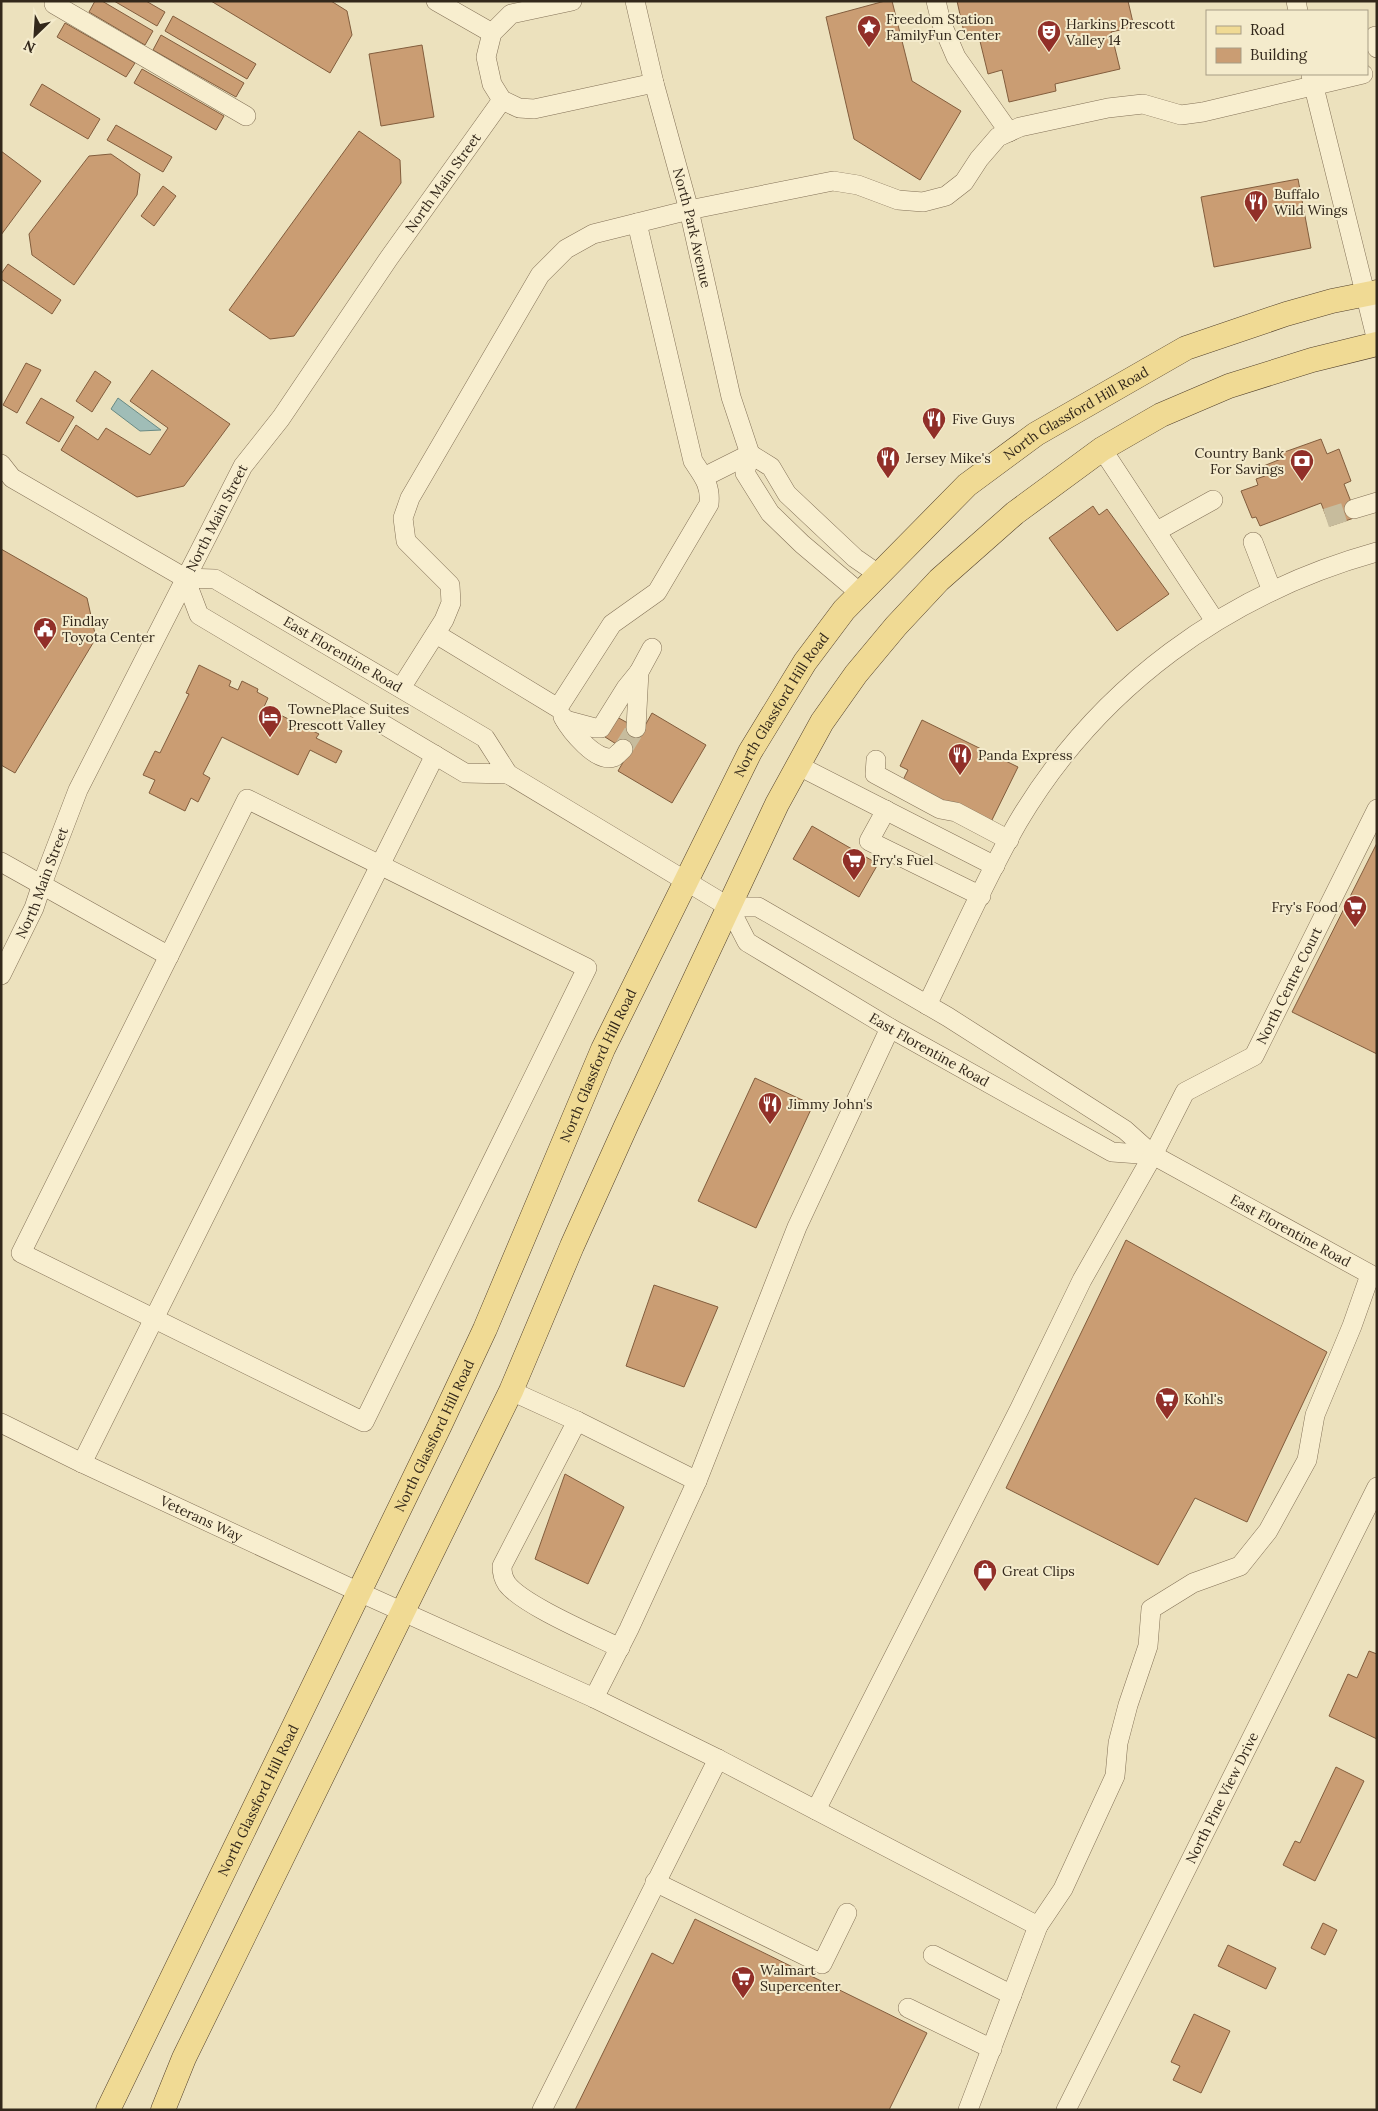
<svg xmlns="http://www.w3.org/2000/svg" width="1378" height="2111" viewBox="0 0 1378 2111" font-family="Lora,serif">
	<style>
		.water { fill: #a0bdb7; stroke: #688a84 }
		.building { fill: #ca9d73; stroke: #825d3d }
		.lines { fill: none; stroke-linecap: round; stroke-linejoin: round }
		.minor-tunnel { stroke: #c7bc9d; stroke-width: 19; stroke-dasharray: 19 9; stroke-linecap: butt }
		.minor-casing { stroke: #837157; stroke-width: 20 }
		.major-casing { stroke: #513f2b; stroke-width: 25 }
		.minor { stroke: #f8eecf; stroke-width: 19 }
		.major { stroke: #f0da94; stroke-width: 24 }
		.labels { text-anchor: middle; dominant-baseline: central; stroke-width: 4; stroke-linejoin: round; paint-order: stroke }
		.poi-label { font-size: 14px; fill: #33281b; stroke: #f4ebcc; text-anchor: start }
		.street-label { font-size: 14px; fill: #33281b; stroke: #f4ebcc }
	</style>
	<rect width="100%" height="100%" fill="#ece1bd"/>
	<path class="water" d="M 118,398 L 161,430 L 140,431 L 111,409 Z"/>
	<path class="building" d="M 95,1 L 102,1 L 153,31 L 145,45 L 89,12 Z
		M 114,1 L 146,1 L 165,12 L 157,26 Z
		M 211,1 L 331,1 L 347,11 L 352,35 L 330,73 Z
		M 885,1 L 892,1 L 912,81 L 961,111 L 920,180 L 854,139 L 826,17 Z
		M 957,1 L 1128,1 L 1134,27 L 1111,32 L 1120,69 L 1055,84 L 1056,91 L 1009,102 L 1002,70 L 988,74 L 978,33 L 965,37 Z
		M 173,16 L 256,64 L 247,79 L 165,31 Z
		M 65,23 L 135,63 L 126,77 L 57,37 Z
		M 161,35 L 244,83 L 236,97 L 153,50 Z
		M 422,45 L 434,117 L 381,126 L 369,54 Z
		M 142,69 L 224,116 L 216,130 L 134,83 Z
		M 42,84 L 100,119 L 88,139 L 30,105 Z
		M 116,125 L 172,157 L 163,172 L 107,140 Z
		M 359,131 L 400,160 L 401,183 L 294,336 L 270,339 L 229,310 Z
		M 1,151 L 41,181 L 1,235 Z
		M 111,154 L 140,174 L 137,195 L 74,285 L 32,255 L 29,234 L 89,156 Z
		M 1298,179 L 1311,248 L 1214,267 L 1201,197 Z
		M 163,186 L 176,196 L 154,226 L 141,216 Z
		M 8,264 L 61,300 L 52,314 L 1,279 L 1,274 Z
		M 26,363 L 41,370 L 17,413 L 3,405 Z
		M 152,370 L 230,424 L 184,486 L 137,497 L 61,450 L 76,425 L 98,440 L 106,428 L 150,455 L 168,428 L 130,401 Z
		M 95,371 L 111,382 L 92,412 L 76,401 Z
		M 41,398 L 74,417 L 59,442 L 26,423 Z
		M 1321,439 L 1327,454 L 1339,449 L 1351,481 L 1344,484 L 1357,517 L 1330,526 L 1321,503 L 1260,526 L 1256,517 L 1252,518 L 1241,491 L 1258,485 L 1256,479 L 1265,476 L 1261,467 L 1281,459 L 1279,454 Z
		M 1093,506 L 1099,515 L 1107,509 L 1169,594 L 1117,631 L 1049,538 Z
		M 1,549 L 87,598 L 96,638 L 15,773 L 1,765 Z
		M 199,665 L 231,681 L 229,686 L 238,690 L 242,681 L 258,689 L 257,692 L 268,698 L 264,707 L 319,734 L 316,738 L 342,751 L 336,763 L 310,750 L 298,775 L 222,737 L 203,774 L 210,778 L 198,802 L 191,798 L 185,811 L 149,793 L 155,780 L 143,775 L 155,751 L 160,753 L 189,694 L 186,693 Z
		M 652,713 L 706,745 L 672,803 L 618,771 L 629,752 L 605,737 L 617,717 L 642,731 Z
		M 922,720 L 1018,767 L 990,824 L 902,782 L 908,770 L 900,766 Z
		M 812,826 L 878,864 L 859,897 L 793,859 Z
		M 1377,843 L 1377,1054 L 1292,1012 Z
		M 755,1078 L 813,1105 L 756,1228 L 698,1201 Z
		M 1126,1240 L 1327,1352 L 1247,1522 L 1195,1498 L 1158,1565 L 1006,1488 Z
		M 654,1285 L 718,1307 L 684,1387 L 626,1366 Z
		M 565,1474 L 624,1507 L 588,1584 L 535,1559 Z
		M 1369,1651 L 1377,1654 L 1377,1739 L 1329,1716 L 1348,1674 L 1357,1678 Z
		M 1336,1767 L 1364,1781 L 1315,1881 L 1283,1865 L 1295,1841 L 1300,1843 Z
		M 695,1919 L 927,2033 L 889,2110 L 575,2110 L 652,1953 L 673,1964 Z
		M 1323,1923 L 1337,1930 L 1325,1955 L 1311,1948 Z
		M 1228,1945 L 1276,1968 L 1266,1989 L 1218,1966 Z
		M 1194,2014 L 1230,2031 L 1201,2093 L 1173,2080 L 1180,2066 L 1171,2062 Z"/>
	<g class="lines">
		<path class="minor-tunnel" d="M 1326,518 L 1354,509
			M 623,749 L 636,728"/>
		<g class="minor-casing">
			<g id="minor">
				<path d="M 436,1 L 492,33"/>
				<path d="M 572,1 L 511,14 L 492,33 L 486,57 L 492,84 L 502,100 L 519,108 L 534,109 L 654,83"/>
				<path id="s1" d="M 635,1 L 654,83 L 689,210 L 731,397 L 750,454"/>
				<path d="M 936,1 L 941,22 L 956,57 L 1009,132"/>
				<path d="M 1296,1 L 1298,11"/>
				<path d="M 54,4 L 246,116"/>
				<path d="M 1375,36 L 1377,48"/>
				<path d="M 1311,75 L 1377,341"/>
				<path d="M 1102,449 L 1215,621"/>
				<path d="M 750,454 L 745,473 L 770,513 L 802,544 L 860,593"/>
				<path d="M 750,454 L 771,467 L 787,494 L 855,558 L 878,574"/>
				<path id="s2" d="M 1,464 L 12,478 L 185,578 L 215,579 L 485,738 L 508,774 L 465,773 L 199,615 L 185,578"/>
				<path d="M 704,477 L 750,454"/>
				<path d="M 1354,509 L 1377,502"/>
				<path d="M 1157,531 L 1213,500"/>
				<path d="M 1253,542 L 1272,591"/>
				<path d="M 436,634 L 558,708 L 612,624 L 657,592 L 709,504 C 711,485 703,476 693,461 L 637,223"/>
				<path d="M 401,688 L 444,620 L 451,603 L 450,585 L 406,541 L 403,518 L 410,498 L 540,275 L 566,249 L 593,234 L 689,210 L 833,181 L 858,185 L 898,200 L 923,202 L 946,196 L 964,182 L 979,159 L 998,137 L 1020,127 L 1108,108 L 1143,104 L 1181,115 L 1203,112 L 1363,74"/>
				<path d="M 563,717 C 570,730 597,764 614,757 C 617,755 621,751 623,749"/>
				<path d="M 565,720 L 595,728 L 601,728 L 626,688 L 639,672"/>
				<path d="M 636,728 L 639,672 L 652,648"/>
				<path d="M 876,760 L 875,774 L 940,809 L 956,812 L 1009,840"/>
				<path d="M 797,765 L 995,866"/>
				<path id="s3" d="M 508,774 L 729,907 L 758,907 L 948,1017 L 1125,1130 L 1153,1155 L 1377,1278"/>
				<path d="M 247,799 L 587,968 L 364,1422 L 21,1253 Z"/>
				<path d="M 886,810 L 869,841 L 981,896"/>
				<path d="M 1,862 L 169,956"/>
				<path id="s4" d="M 729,907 L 747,942 L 890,1028 L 1112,1152 L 1153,1155"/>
				<path id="s5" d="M 1,975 L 34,908 L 42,884 L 78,790 L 243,466 L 281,418 L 389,258 L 502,100"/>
				<path d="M 927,1005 C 957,944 984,881 1018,822 C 1098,687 1226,594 1377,552"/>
				<path d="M 511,1391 L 577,1421 L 697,1481"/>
				<path d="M 577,1421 L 502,1566 C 502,1574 503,1578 507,1584 C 523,1605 594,1635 620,1648"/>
				<path id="s6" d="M 1,1423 L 82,1463 L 359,1592 L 594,1698 L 718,1759 L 1038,1926 L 1063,1889 L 1115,1776 L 1118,1743 L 1128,1705 L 1148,1646 L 1151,1609 L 1193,1583 L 1240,1566 L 1268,1531 L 1307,1460 L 1315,1415 L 1352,1326 L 1370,1275"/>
				<path d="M 82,1463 L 435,755"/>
				<path d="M 594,1698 L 629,1629 L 697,1481 L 797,1227 L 890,1028"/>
				<path id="s7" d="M 816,1810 L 1020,1408 L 1082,1280 L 1153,1155 L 1185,1092 L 1254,1056 L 1377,809"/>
				<path d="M 655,1882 L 822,1964 L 847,1913"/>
				<path d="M 933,1955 L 1012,1995"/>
				<path d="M 908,2008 L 992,2049"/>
				<path d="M 542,2110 L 718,1759"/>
				<path d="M 968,2110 L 1038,1926"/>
				<path id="s8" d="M 1066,2110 L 1377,1487"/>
			</g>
		</g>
		<g class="major-casing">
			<g id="major">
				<path id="s9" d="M 108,2110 L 440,1425 L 485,1329 L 603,1049 L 750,752 L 805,662 L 844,610 L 967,485 L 1036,434 L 1186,348 L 1286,314 L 1332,301 L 1377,292"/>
				<path d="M 163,2110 L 184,2058 L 511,1391 L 572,1246 L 626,1126 L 777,804 L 822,722 L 856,674 L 896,626 L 939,580 L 1015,513 L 1102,449 L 1161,415 L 1229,386 L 1312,360 L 1377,344"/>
			</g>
		</g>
		<use href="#minor" class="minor"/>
		<use href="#major" class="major"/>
	</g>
	<defs>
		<g id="sight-pin" transform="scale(1.25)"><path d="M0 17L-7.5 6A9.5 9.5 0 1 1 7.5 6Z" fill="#912f28" stroke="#f4ebcc"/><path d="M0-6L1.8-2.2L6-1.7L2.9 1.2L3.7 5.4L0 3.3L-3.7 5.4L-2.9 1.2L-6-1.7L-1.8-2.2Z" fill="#fff"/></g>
		<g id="theatre-pin" transform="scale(1.25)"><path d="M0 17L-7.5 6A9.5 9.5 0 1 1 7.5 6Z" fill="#912f28" stroke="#f4ebcc"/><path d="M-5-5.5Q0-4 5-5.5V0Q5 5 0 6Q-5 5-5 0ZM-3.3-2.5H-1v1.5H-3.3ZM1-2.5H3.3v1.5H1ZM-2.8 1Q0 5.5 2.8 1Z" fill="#fff"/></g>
		<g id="restaurant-pin" transform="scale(1.25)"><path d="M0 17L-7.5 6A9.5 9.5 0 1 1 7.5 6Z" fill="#912f28" stroke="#f4ebcc"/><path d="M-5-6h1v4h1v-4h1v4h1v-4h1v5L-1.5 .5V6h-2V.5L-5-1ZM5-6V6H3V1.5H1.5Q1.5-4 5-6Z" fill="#fff"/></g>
		<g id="bank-pin" transform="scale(1.25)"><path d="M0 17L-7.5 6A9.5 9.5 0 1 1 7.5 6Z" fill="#912f28" stroke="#f4ebcc"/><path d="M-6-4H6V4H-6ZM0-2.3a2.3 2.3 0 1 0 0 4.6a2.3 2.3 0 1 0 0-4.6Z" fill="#fff"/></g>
		<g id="civic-pin" transform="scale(1.25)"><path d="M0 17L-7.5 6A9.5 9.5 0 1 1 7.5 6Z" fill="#912f28" stroke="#f4ebcc"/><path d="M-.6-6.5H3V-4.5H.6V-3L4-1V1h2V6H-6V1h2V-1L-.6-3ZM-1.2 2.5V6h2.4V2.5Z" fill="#fff"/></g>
		<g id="hotel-pin" transform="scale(1.25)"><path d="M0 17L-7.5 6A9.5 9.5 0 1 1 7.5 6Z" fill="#912f28" stroke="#f4ebcc"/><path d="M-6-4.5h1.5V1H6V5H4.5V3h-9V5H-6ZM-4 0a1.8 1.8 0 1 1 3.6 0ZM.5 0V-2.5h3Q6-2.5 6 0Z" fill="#fff"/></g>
		<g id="supermarket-pin" transform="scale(1.25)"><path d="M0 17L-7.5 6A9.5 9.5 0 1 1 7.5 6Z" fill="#912f28" stroke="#f4ebcc"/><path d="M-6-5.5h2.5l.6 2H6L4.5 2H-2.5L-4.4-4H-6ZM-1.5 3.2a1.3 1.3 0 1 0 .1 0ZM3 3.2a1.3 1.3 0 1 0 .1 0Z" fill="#fff"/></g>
		<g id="shop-pin" transform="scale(1.25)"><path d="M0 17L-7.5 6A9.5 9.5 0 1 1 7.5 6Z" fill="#912f28" stroke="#f4ebcc"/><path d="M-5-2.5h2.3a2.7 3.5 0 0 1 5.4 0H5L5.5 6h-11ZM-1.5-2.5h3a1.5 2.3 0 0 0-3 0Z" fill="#fff"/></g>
	</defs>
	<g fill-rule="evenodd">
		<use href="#sight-pin" x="869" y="27"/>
		<use href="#theatre-pin" x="1049" y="32"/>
		<use href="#restaurant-pin" x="1256" y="202"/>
		<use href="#restaurant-pin" x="934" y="419"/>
		<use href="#restaurant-pin" x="888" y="458"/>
		<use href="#bank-pin" x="1302" y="461"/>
		<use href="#civic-pin" x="45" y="629"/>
		<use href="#hotel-pin" x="270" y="717"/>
		<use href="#restaurant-pin" x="960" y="755"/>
		<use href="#supermarket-pin" x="854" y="860"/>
		<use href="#supermarket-pin" x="1355" y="907"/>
		<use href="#restaurant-pin" x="770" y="1104"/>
		<use href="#supermarket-pin" x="1167" y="1399"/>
		<use href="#shop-pin" x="985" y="1571"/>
		<use href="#supermarket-pin" x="743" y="1978"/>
	</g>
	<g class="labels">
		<g class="poi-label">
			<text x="886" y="19">Freedom Station<tspan x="886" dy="16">FamilyFun Center</tspan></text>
			<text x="1066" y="24">Harkins Prescott<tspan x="1066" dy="16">Valley 14</tspan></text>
			<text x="1274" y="194">Buffalo<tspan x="1274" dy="16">Wild Wings</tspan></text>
			<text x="952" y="419">Five Guys</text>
			<text x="1284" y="453" text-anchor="end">Country Bank<tspan x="1284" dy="16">For Savings</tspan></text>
			<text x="906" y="458">Jersey Mike's</text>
			<text x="62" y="621">Findlay<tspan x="62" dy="16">Toyota Center</tspan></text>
			<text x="288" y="709">TownePlace Suites<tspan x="288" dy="16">Prescott Valley</tspan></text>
			<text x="978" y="755">Panda Express</text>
			<text x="872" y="860">Fry's Fuel</text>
			<text x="1338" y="907" text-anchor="end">Fry's Food</text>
			<text x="788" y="1104">Jimmy John's</text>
			<text x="1184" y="1399">Kohl's</text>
			<text x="1002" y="1571">Great Clips</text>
			<text x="760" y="1970">Walmart<tspan x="760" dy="16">Supercenter</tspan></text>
		</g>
		<g class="street-label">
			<text stroke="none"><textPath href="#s5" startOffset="911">North Main Street</textPath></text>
			<text stroke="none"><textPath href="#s1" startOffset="234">North Park Avenue</textPath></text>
			<text stroke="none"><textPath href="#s9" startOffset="1979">North Glassford Hill Road</textPath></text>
			<text stroke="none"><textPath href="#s5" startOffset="506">North Main Street</textPath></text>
			<text stroke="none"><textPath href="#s2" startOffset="396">East Florentine Road</textPath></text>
			<text stroke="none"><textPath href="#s9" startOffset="1559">North Glassford Hill Road</textPath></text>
			<text stroke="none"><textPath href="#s5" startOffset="101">North Main Street</textPath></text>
			<text stroke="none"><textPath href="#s7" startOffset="964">North Centre Court</textPath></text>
			<text stroke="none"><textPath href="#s4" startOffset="251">East Florentine Road</textPath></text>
			<text stroke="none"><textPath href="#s9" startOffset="1154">North Glassford Hill Road</textPath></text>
			<text stroke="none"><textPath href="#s3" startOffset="911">East Florentine Road</textPath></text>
			<text stroke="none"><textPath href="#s9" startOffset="749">North Glassford Hill Road</textPath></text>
			<text stroke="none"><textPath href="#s6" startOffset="222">Veterans Way</textPath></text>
			<text stroke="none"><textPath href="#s8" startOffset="349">North Pine View Drive</textPath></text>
			<text stroke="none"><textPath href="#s9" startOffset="344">North Glassford Hill Road</textPath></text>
		</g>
	</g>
	<rect width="1378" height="2111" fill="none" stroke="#33281b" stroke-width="5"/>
	<rect x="1206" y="10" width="162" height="65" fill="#f4ebcc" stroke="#a79d85"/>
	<rect x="1216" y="26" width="25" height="8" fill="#f0da94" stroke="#a79d85"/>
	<text x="1250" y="35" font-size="15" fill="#33281b">Road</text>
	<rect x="1216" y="48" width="25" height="15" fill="#ca9d73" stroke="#a79d85"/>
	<text x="1250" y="60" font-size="15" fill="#33281b">Building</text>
	<g transform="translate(35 35) rotate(205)" stroke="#f4ebcc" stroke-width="4" paint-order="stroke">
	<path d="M0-4L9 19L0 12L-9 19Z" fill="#33281b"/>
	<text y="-8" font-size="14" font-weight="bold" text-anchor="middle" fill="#33281b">N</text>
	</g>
</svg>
